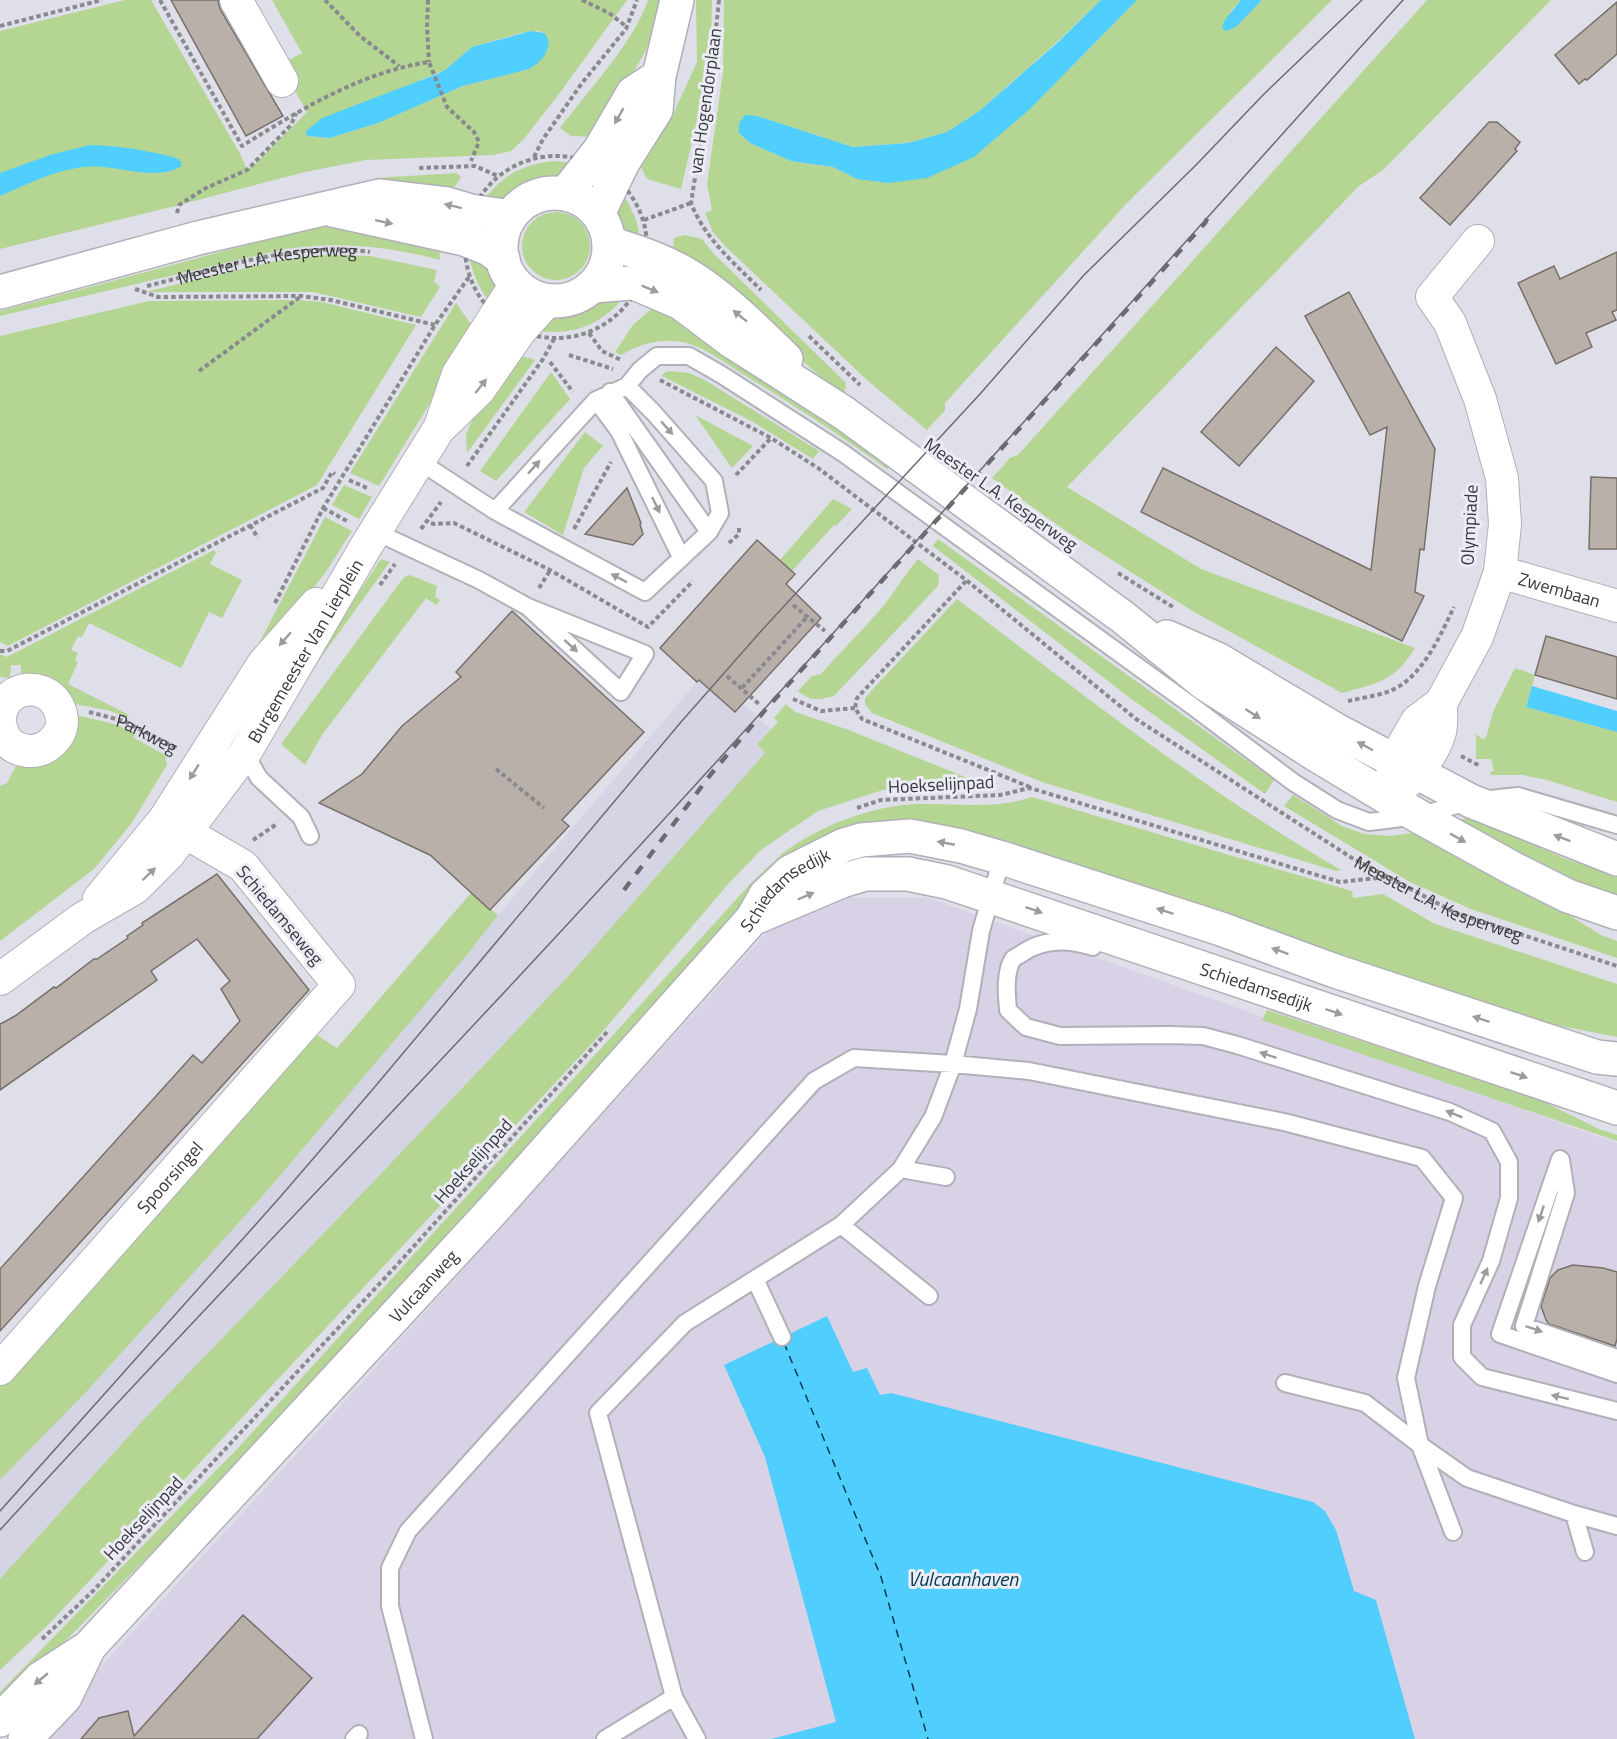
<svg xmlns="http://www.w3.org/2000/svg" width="1617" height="1739" viewBox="0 0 1617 1739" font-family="'Titillium Web',sans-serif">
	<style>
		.industrial { fill: #d9d2e7 }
		.built { fill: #d4d4e5 }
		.green { fill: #b5d593; fill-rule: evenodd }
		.water { fill: #50cefe }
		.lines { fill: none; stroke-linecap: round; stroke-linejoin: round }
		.ferry { stroke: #023c4f; stroke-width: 1.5; stroke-dasharray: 8 6; stroke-linecap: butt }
		.building { fill: #b9b0aa; stroke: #786f6a; stroke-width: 1.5 }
		.service-casing { stroke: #b0b0b9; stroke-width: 20 }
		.minor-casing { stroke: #b0b0b9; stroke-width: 34 }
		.tertiary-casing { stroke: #b0b0b9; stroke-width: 36 }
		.secondary-casing { stroke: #b0b0b9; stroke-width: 36 }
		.path { stroke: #89898f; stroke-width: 4; stroke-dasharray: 4.5 3; stroke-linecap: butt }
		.service { stroke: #fff; stroke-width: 16 }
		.minor { stroke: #fff; stroke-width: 32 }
		.tertiary { stroke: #fff; stroke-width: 33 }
		.secondary { stroke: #fff; stroke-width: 33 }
		.tram { stroke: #6b6b71; stroke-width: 1.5 }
		.rail { stroke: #6b6b71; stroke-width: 4.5; stroke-dasharray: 10 10; stroke-linecap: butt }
		.oneway { fill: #9c9c9e }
		.labels { text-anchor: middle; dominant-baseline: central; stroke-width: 6; stroke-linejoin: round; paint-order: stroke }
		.street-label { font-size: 18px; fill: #39393d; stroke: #ebecf6 }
		.water-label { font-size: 20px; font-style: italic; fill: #023c4f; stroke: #ebecf6 }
	</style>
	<rect width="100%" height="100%" fill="#dedfe8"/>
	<path class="industrial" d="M 842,898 L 929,898 L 1617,1143 L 1617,1739 L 34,1739 L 318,1431 L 766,933 Z"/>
	<path class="built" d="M 697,682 L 721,685 L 771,729 L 757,744 L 765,753 L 572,972 L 376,1179 L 145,1418 L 0,1579 L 0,1480 L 88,1390 L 261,1198 L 467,955 L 498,915 Z"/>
	<path class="green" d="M 125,0 L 151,0 L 239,152 L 247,169 L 255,164 L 307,112 L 280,65 L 302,53 L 272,0 L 627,0 L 559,94 L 523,140 L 511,151 L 493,155 L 366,160 L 305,172 L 179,205 L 0,249 L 0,31 ZM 538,31 L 545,33 L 529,69 L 463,86 L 378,123 L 330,138 L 307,136 L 394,91 L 445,70 L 472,47 L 521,33 Z
		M 648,0 L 660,0 L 658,23 L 645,52 L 595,137 L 571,136 L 560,128 C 587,92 634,42 648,0 Z
		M 696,0 L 712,0 L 711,41 L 707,76 L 681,189 L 647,179 L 638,161 L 671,119 L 697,62 Z
		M 724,0 L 1101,0 L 1056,43 L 978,112 L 947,132 L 908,143 L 853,147 L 757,116 L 739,133 L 750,143 L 791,161 L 833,167 L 857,179 L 1030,109 L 1137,0 L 1241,0 L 1230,12 L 1236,27 L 1262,0 L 1332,0 L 1128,202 L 945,403 L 945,410 L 927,430 L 868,381 L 726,247 L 713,232 L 705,213 L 712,210 L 707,184 L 723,72 Z
		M 1427,0 L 1551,0 L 1383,170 L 1359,186 L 1067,487 L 1201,569 L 1415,648 C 1394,682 1378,683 1342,693 L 1194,612 L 1063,529 L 992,478 L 1010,458 L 1018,455 Z
		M 554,161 L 576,163 L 570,172 L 551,182 L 524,188 L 509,200 L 483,201 C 504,174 521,165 554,161 Z
		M 457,173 L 461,177 L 450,194 L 375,183 L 375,178 Z
		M 619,189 C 631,206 640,223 640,244 C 615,229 611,216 619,189 Z
		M522 246a34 34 0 1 1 68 0a34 34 0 1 1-68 0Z
		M 327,227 L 355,227 L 439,247 L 440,260 C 386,246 340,241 285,249 L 0,316 L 0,311 L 303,230 Z
		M 685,235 L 702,239 L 714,254 L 846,383 L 844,397 L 673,249 L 674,238 Z
		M 468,250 C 485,264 508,278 488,300 C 477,285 471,269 468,250 Z
		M 323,255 L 370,256 L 437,270 L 434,282 L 440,287 L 421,317 L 313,292 L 145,292 L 280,260 Z
		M 627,294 C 601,325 574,337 534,330 L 558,312 L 575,309 L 602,295 Z
		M 300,300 L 322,302 L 416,325 L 317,485 L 8,646 L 0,642 L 0,336 L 149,301 Z
		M 659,302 L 891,465 L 887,469 C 841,436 795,406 746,376 C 726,364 706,347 682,342 C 660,338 640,344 621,355 L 615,352 L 633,325 Z
		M 456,303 L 475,330 L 379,486 L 350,473 Z
		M 516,354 L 535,360 L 467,453 L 466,435 L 475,412 Z
		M 669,371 L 689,373 L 703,379 L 819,451 L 813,459 L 753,422 L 662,376 L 664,373 Z
		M 551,372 L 570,399 L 496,481 L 480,471 Z
		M 695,415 L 753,446 L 732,468 Z
		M 585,432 L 603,446 L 584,468 L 563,535 L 524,512 Z
		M 344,485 L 372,497 L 359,519 L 332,505 Z
		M 833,499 L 852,509 L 836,526 L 834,525 L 792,571 L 780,560 Z
		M 325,517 L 352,531 L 325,573 L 255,662 L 256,649 Z
		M 938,539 L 1274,780 L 1265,794 L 1130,698 L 933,546 Z
		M 214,550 L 216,552 L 210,564 L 242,580 L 222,618 L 209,612 L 181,668 L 89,623 L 82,637 L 78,636 L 71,650 L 78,653 L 75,660 L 78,662 L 68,684 L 129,715 L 127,717 L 107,710 L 69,703 L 21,683 L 21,665 L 11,665 L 10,678 L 0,677 L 0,654 L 7,657 Z
		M 381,559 L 390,562 L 299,688 L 296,687 Z
		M 918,559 L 939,575 L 938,586 L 834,696 C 818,700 811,702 798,691 L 812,676 L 821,674 C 842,650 865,628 885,604 C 897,588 906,573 918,559 Z
		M 410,575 L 437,586 L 435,597 L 440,600 L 436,605 L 426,598 L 322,735 L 305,765 L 281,744 L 404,577 Z
		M 957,599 C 1082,694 1205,791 1341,870 L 1336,871 L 1042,782 L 872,713 L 865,704 L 865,699 L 871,691 Z
		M 1515,668 L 1535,675 L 1526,707 L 1617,732 L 1617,802 L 1547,780 L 1523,775 L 1491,775 L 1490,772 L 1494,771 L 1491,759 L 1476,759 L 1476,734 L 1482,739 L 1486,738 L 1493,712 Z
		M 786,704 L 795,712 L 846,729 L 990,787 L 927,787 L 883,790 L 818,811 L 761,850 L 729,883 L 598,1037 L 49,1624 L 0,1670 L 0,1579 L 145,1418 L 376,1179 L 572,972 L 765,753 L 757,744 L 778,722 L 774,718 Z
		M 72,714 L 114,724 L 135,733 L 134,738 L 165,755 L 167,765 L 131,824 L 94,869 L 0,941 L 0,786 L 7,783 L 19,760 Z
		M 1293,795 L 1342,826 L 1364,834 L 1391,836 L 1424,831 L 1465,852 L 1603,936 L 1617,941 L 1617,958 L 1471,909 L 1410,882 L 1284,806 Z
		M 1032,797 L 1352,891 L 1353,898 L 1383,894 L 1435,924 L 1617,984 L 1617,1037 L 1556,1025 L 1554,1027 L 862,833 L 496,1186 L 250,1452 L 0,1708 L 0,1692 L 238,1448 L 752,882 C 762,873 772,863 782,854 C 818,826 873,805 919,804 C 958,803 995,810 1032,797 Z
		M 1468,817 L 1566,859 L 1617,876 L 1617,895 L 1572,880 L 1457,822 Z
		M 471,893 L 498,915 L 467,955 L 261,1198 L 88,1390 L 0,1480 L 0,1384 L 309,1030 L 337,1048 Z
		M 1267,1010 L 1538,1099 L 1599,1129 L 1617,1135 L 1617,1141 L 1262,1020 Z"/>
	<path class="water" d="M 1101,0 L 1137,0 L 1030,109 L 974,157 L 927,178 L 889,183 L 857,179 L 833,167 L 791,161 L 750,143 L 739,133 L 739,123 L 745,115 L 757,116 L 853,147 L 908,143 L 947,132 L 978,112 L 1056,44 Z
		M 1241,0 L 1262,0 L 1236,27 L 1226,31 L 1222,28 L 1224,21 Z
		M 531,31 L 545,33 L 549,42 C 547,55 541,62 529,69 L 463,86 L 378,123 L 330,138 L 307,136 L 306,131 L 322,118 L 437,74 L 445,70 L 472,47 Z
		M 90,145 C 121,146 149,150 179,159 L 182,166 C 154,183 115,163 83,167 C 55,170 26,185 0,196 L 0,173 L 50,155 Z
		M 1532,686 L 1617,711 L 1617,732 L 1526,707 Z
		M 827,1316 L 853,1372 L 867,1368 L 880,1395 L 891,1393 L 1313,1502 L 1325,1511 L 1336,1530 L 1354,1591 L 1376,1600 L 1415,1739 L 771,1739 L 836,1722 L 765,1457 L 724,1365 Z"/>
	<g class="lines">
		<path class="ferry" d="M 784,1343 L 881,1577 L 928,1739"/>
	</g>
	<path class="building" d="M 171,0 L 218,0 L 220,9 L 283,116 L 246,136 Z
		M 1617,2 L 1617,54 L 1587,80 L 1585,79 L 1579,84 L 1555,55 Z
		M 1489,122 L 1497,122 L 1520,142 L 1515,149 L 1517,151 L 1450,225 L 1420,198 Z
		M 1617,252 L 1617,310 L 1612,312 L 1616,320 L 1586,333 L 1592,347 L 1556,364 L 1518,283 L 1554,266 L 1560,279 Z
		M 1349,292 L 1435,449 L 1424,550 L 1420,549 L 1415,592 L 1424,596 L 1402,641 L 1141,512 L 1163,468 L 1371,570 L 1387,427 L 1370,435 L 1305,316 Z
		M 1276,347 L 1314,381 L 1239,466 L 1201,432 Z
		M 1591,477 L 1617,478 L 1617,549 L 1589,549 Z
		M 627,488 L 641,523 L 640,524 L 643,534 L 633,545 L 585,534 Z
		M 757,540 L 795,574 L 786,584 L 821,618 L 735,712 L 699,680 L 697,682 L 660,648 Z
		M 512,611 L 644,732 L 562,820 L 569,826 L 490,910 L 430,855 L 319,803 L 362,774 L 402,726 L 461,677 L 456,672 Z
		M 1546,636 L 1617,657 L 1617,699 L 1535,675 Z
		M 217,874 L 309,990 L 0,1331 L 0,1269 L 193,1055 L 202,1063 L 240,1021 L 221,989 L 230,981 L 197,939 L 151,971 L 157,980 L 0,1090 L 0,1024 L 15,1016 L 54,987 L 56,988 L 94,959 L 97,959 L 128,938 L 127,936 L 143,925 L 142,923 Z
		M 1573,1265 L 1603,1268 L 1617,1272 L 1617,1339 L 1615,1346 L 1549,1324 L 1546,1320 L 1541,1306 L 1550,1278 L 1558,1270 Z
		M 243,1615 L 312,1678 L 257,1739 L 81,1739 L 99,1718 L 128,1711 L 134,1736 Z"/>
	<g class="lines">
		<g class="service-casing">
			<path id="service" d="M 610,392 L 709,532
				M 596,400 L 619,431 L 681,557
				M 419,461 L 495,511 L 645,592 L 709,532 L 720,513 L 714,481 L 653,412 L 627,386
				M 495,511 L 596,400 L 627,386 L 640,370 L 657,356 L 689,356 L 722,375 L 843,453 L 1195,708 L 1293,782 L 1337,810 L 1369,822 L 1418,816 L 1471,801 L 1518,796 L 1617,825
				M 376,532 L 479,580 L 528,607 L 645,654 L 621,692 L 528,607
				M 245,753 L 259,778 L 301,817 L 310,836
				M 1093,947 C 1068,939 1043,938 1021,954 C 1018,956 1015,957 1013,959 C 1004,973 1007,996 1008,1010 L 1026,1027 L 1060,1036 L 1169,1035 L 1203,1036 L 1237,1045 L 1450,1112 L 1492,1131 L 1509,1162 L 1509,1198 L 1491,1261 L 1462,1325 L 1462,1357 L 1482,1377 L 1617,1411
				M 1560,1159 L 1500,1334 L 1617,1374
				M 1561,1160 L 1566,1193 L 1524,1326 L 1617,1358
				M 901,1169 L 946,1177
				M 841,1225 L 929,1296
				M 755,1279 L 782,1337
				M 1285,1383 L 1365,1403 L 1420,1445 L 1453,1532
				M 1574,1514 L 1585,1552
				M 674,1697 L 697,1739
				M 354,1739 L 359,1734
				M 424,1739 L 390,1606 L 390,1568 L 408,1531 L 814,1081 L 854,1058 L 953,1064 L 1029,1071 L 1284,1122 L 1422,1158 L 1454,1198 L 1427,1286 L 1406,1378 L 1420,1445 L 1467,1478 L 1574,1514 L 1617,1526
				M 605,1739 L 674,1697 L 598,1413 L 685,1323 L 841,1225 L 901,1169 L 933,1117 L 953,1064 L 968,1009 L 981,931 L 1002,858"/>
		</g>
		<g class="minor-casing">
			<g id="minor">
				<path d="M 236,0 L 282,81"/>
				<path d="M 443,425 L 479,390 L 520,331 L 548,300"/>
				<path id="s4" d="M 1500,572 L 1617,606"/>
				<path d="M 0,719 C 2,680 59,679 62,721 C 62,730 57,738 50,744 C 37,755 15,753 5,738 C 3,735 2,729 0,725"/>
				<path d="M 1398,790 C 1416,775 1433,755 1440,732 C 1442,723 1441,712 1441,703"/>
				<path d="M 1389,799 L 1394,761 L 1417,721 L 1441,703 L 1477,637 L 1500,572 L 1505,524 L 1502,478 L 1480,399 L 1450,323 L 1432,297 L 1478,241"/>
				<path d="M 99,899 L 164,820 L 263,664 L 316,604"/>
				<path id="s5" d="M 0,979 L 83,918 L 135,888 L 168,855 L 245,753 L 365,548 L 440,427 L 458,374 L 516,284"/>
				<path id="s6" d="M 0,1369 L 339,985 L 243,866 L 164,820"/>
			</g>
		</g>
		<g class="tertiary-casing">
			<path id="tertiary" d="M 565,194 L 599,151 L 633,93 L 659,76
				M 598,214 L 622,164 L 656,110 L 659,76 L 677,0"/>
		</g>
		<g class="secondary-casing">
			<g id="secondary">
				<circle cx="555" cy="247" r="54"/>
				<path d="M 332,210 L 464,239 L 489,249 L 503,259"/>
				<path d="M 609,243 C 639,252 668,262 694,279 C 728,301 757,331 786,359"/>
				<path d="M 593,286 L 630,283 L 639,285 L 681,303 L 730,340 L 844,413 L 1124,618 L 1204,683 L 1315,754 L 1418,816 L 1514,869 L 1568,896 L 1617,913"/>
				<path d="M 0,292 L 198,238 L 379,196 L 447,204 L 471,211 L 510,217"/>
				<path d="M 1167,637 L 1217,659 L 1336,730 L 1471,801 L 1617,859"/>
				<path id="s7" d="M 752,919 L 842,881 L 865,874 L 908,874 L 947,882 L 1617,1108"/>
				<path id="s8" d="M 0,1720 L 41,1678 L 89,1647 L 493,1210 L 752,919 L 765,896 L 790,872 L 844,845 L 861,840 L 910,836 L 961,846 L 1002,858 L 1221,929 L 1335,971 L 1597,1057 L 1617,1059"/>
				<path d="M 25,1739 L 65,1697 L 89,1647"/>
			</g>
		</g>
		<g class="path">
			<path d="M 160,0 L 242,146 C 300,110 361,72 429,62 L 447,107 L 474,132 L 479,142 L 471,161"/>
			<path d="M 325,0 L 360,36 L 399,66"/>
			<path d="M 428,0 L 427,27 L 429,62"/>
			<path d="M 582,0 L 609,13 L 627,27"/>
			<path d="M 719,0 L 711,76 L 691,203 C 705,239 734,263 761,290"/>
			<path d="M 0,26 L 102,0"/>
			<circle cx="556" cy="247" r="91"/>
			<path d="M 534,157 L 543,139 L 582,83 L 626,29 L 637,0"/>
			<path d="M 419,168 L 475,166 L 498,176"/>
			<path d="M 177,213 L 179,205 L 206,188 L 247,170 L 291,125 L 296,113"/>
			<path d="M 644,220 L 691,203"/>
			<path id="s1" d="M 147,286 C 217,269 297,241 370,252"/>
			<path d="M 135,289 L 158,297 L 301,296 L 331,300 L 435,325"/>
			<path d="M 589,333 L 602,351 L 621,360"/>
			<path d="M 809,336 L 860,385"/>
			<path d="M 569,355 L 613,369"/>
			<path d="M 550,362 L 573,392"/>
			<path d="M 199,371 L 300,297"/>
			<path id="s2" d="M 660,380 L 771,438 L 818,468 L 966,580 L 1136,719 L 1352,858 L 1456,913 L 1617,966"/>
			<path d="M 467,466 L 543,359 L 554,339"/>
			<path d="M 736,475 L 771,438"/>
			<path d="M 349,480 L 367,488"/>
			<path d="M 323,508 L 349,522"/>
			<path d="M 431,523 L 434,524 L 454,523 L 550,570 L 648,627 L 693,581"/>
			<path d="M 250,525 L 258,538"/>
			<path d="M 421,529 L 441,502"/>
			<path d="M 574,529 L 611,462"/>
			<path d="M 729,543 L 739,534 L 739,525"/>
			<path d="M 1469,560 L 1472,510"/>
			<path d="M 1118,573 L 1173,607"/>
			<path d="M 966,581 L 857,698 L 855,708 L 862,719 L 1030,787"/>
			<path d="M 380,585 L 395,564"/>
			<path d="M 539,588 L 551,569"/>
			<path d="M 275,603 L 323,508 L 435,325 L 469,277"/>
			<path d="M 793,605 L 825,631"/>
			<path d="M 0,651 L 7,651 L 323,488 L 332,472 L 335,474"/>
			<path d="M 727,676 L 759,704"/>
			<path d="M 742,688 L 808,616"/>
			<path d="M 793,699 L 821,711 L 855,708"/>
			<path d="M 1348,701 C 1361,698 1377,696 1390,691 C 1422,678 1440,636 1454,607"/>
			<path id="s3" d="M 89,712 L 124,721 L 176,748"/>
			<path d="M 1461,756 L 1480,766"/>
			<path d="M 496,769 L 544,808"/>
			<path d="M 857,808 L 881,800 L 1000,795 L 1030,788 L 1340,882 L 1386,877"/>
			<path d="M 253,840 L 277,824"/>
			<path d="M 42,1639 L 92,1592 L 396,1266 L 607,1032"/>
		</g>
		<use href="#service" class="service"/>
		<use href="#minor" class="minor"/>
		<use href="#tertiary" class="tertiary"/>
		<use href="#secondary" class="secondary"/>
		<path class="tram" d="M 0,1511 L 281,1196 L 373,1089 L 681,722 L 762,630 L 980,394 L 1084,275 L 1196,165 L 1264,94 L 1362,0
			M 0,1530 C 197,1314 402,1105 599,890 C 870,596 1135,297 1403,0"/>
		<path class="rail" d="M 624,890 L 711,774 L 766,709 L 1205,223 L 1209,215"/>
	</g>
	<defs><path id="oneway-solid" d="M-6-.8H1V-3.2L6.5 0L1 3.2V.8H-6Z" transform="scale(1.5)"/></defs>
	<g class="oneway">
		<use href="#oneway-solid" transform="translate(619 116) rotate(120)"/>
		<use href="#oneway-solid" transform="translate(453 206) rotate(-166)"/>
		<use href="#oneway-solid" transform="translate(384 222) rotate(12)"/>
		<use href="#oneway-solid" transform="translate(650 289) rotate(22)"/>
		<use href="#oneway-solid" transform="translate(740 316) rotate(-141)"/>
		<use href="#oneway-solid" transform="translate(481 386) rotate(-52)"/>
		<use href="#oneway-solid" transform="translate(667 428) rotate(49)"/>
		<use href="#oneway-solid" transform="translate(534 467) rotate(-48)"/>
		<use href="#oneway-solid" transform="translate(656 505) rotate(64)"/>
		<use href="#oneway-solid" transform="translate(619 578) rotate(-152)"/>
		<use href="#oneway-solid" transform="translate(285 639) rotate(131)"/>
		<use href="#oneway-solid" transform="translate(571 646) rotate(42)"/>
		<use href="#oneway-solid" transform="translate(1253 714) rotate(33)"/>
		<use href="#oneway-solid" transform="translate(1365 746) rotate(-152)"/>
		<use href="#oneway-solid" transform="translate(194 772) rotate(122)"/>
		<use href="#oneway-solid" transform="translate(1458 838) rotate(29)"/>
		<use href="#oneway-solid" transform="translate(1562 838) rotate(-159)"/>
		<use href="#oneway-solid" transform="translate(946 843) rotate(-169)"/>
		<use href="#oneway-solid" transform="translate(149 874) rotate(-44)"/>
		<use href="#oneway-solid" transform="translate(806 896) rotate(-23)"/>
		<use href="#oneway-solid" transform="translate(1034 910) rotate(19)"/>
		<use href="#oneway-solid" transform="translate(1165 911) rotate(-162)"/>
		<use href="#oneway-solid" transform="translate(1280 951) rotate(-160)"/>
		<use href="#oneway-solid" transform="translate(1334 1012) rotate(19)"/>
		<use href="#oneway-solid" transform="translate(1481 1019) rotate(-162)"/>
		<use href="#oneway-solid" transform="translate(1268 1055) rotate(-162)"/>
		<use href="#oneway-solid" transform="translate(1519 1075) rotate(19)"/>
		<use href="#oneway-solid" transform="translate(1454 1114) rotate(-158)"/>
		<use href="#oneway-solid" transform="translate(1541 1214) rotate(109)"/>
		<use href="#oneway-solid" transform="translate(1484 1276) rotate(-66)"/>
		<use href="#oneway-solid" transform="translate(1534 1329) rotate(19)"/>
		<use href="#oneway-solid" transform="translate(1560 1397) rotate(-166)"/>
		<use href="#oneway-solid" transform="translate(41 1679) rotate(140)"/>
	</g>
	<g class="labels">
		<g class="street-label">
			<text transform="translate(705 101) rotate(-82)">van Hogendorplaan</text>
			<text stroke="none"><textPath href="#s1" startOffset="123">Meester L.A. Kesperweg</textPath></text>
			<text transform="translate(1001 494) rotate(35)">Meester L.A. Kesperweg</text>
			<text transform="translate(1469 525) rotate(-87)">Olympiade</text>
			<text stroke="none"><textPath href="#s4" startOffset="62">Zwembaan</textPath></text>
			<text stroke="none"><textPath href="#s5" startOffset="456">Burgemeester Van Lierplein</textPath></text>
			<text stroke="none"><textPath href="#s3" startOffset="62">Parkweg</textPath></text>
			<text transform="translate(941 784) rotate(-3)">Hoekselijnpad</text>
			<text stroke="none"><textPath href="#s8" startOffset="1146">Schiedamsedijk</textPath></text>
			<text stroke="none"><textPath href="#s2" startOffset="939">Meester L.A. Kesperweg</textPath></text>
			<text transform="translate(280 915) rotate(50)">Schiedamseweg</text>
			<text stroke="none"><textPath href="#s7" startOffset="531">Schiedamsedijk</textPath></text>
			<text transform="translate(473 1161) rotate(-48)">Hoekselijnpad</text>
			<text stroke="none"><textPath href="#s6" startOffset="256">Spoorsingel</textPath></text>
			<text stroke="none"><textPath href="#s8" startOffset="608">Vulcaanweg</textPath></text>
			<text transform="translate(143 1518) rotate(-47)">Hoekselijnpad</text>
		</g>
		<g class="water-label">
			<text x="963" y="1578">Vulcaanhaven</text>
		</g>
	</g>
</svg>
